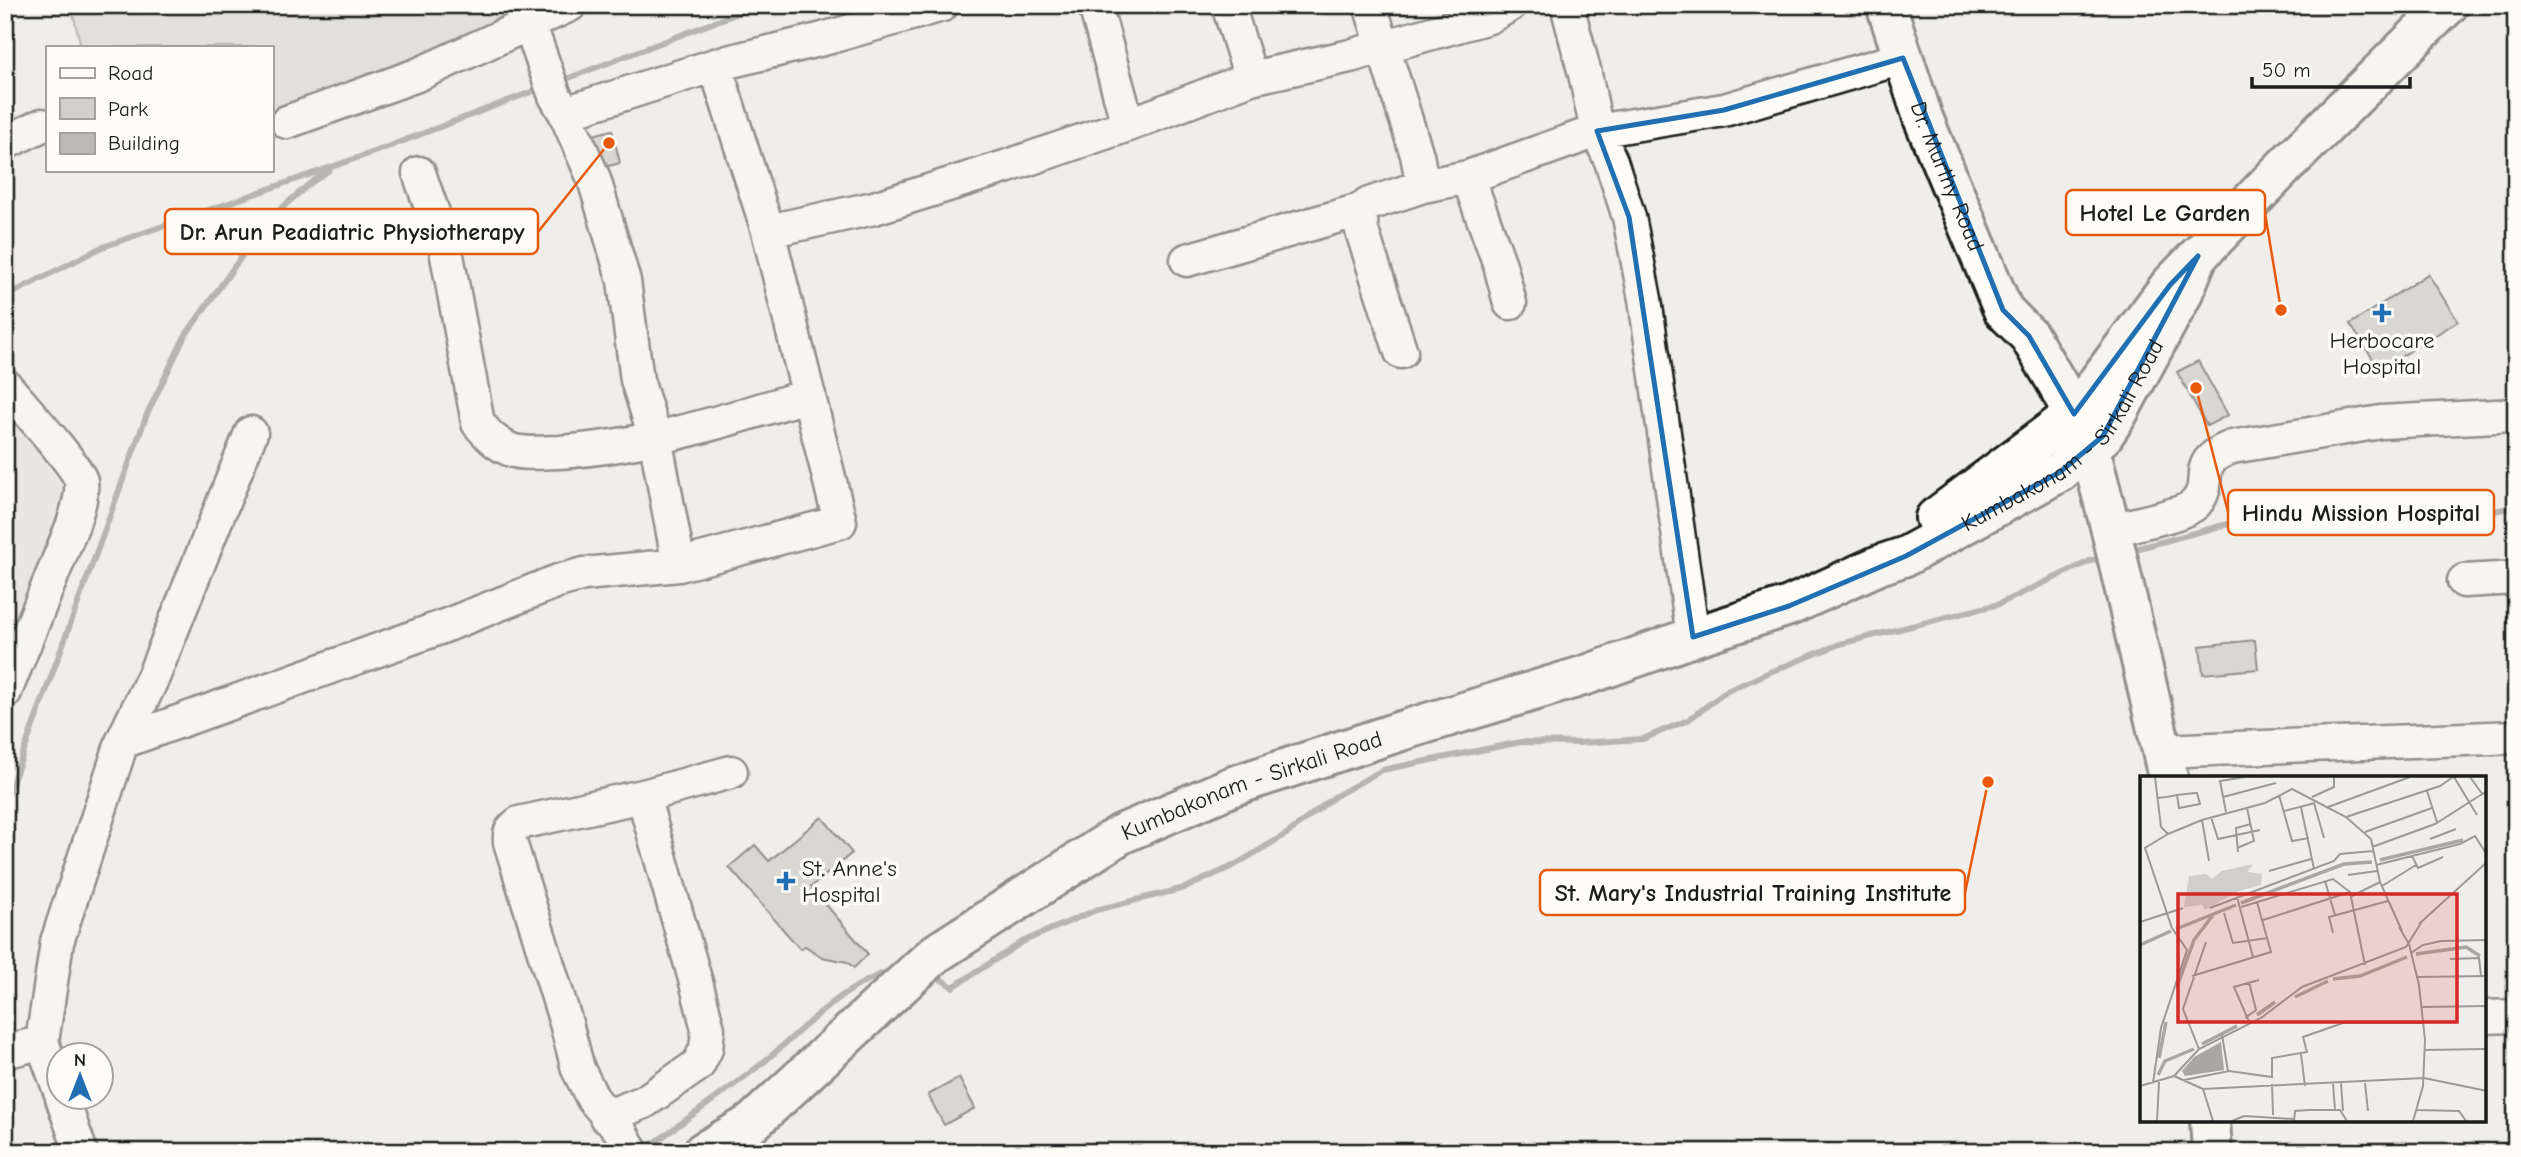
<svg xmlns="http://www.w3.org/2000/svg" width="2521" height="1157" viewBox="0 0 2521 1157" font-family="'Comic Neue',sans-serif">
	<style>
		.built { fill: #e0deda }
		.green { fill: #d0cfcc; stroke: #767674; stroke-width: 2 }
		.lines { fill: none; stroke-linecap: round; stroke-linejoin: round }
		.stream { stroke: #706f6d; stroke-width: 6 }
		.building { fill: #bbbab6; stroke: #1c1c1c; stroke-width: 2 }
		.minor-casing { stroke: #1c1c1c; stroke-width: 37 }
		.major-casing { stroke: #1c1c1c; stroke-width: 44 }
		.minor { stroke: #fdfcf7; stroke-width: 32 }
		.major { stroke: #fdfcf7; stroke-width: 38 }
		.marked { fill: none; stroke: #1f6fb2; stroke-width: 5; stroke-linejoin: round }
		.poi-dot { fill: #1f6fb2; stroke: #fdfcf7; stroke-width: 2.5 }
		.labels { text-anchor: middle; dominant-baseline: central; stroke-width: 7; stroke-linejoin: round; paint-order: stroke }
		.street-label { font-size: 23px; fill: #1c1c1c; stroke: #fdfcf7 }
		.poi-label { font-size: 23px; fill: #1c1c1c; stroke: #fdfcf7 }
		.inset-river { fill: none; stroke: #a8a7a3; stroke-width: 3.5 }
		.inset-road { fill: none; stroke: #9b9a98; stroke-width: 2 }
		.view { fill: #d62828; fill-opacity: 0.15; stroke: #d62828; stroke-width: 3.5 }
		.inset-edge { fill: none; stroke: #1c1c1c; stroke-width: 3.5 }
		.leader { fill: none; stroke: #e8590c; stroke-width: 2.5 }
		.callout-dot { fill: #e8590c; stroke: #fdfcf7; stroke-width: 2.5 }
		.callout { fill: #fdfcf7; stroke: #e8590c; stroke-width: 2.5 }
		.callout-label { font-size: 24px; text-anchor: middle; font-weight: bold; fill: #1c1c1c }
	</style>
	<rect width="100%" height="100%" fill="#f0eeea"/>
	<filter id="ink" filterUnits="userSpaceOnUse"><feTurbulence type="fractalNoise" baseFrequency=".0143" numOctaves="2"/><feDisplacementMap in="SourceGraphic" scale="14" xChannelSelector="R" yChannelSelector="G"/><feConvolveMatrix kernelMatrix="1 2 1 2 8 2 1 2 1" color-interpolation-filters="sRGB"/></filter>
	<g filter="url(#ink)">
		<path class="built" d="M 5,404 L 73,480 L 23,600 L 5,649 Z"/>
		<path class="green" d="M 71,5 L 525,5 L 518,15 L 494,19 L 490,36 L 271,128 L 271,47 L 81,47 Z"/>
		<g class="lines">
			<path class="stream" d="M 561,81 L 759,5
				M 5,297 L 100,248 L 377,151 L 544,87
				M 2128,551 L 2224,525 L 2278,514 L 2370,520 L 2442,520 L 2516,507
				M 5,803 L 147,414 L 185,336 L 266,222 L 308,185 L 329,170
				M 931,973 L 953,987 L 1024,941 L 1096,910 L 1185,888 L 1235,865 L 1288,833 L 1334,797 L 1382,770 L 1521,742 L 1578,743 L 1643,739 L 1688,720 L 1727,691 L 1770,672 L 1840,644 L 1999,604 L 2090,561 L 2104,557
				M 638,1148 L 656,1142 C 690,1116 726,1092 760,1065 C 806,1028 836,989 894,969"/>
		</g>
		<path class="building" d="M 612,130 L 620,163 L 601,168 L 593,135 Z
			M 2428,274 L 2458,321 L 2380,370 L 2350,324 Z
			M 2198,361 L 2228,415 L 2207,426 L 2177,372 Z
			M 2255,640 L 2258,669 L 2203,674 L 2200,646 Z
			M 822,817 L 852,853 L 811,887 L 868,954 L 854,968 L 847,962 L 822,957 L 805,946 L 800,949 L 729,867 L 755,845 L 769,861 Z
			M 959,1078 L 975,1108 L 944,1125 L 928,1095 Z"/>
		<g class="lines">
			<g class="minor-casing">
				<path id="minor" d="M 1095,5 L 1128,125
					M 1228,5 L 1251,78
					M 1370,5 L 1417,155 L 1423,186
					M 1567,5 L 1585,74 L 1597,131 L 1611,161 L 1629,217 L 1645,299 L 1693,637
					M 529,23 L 555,96 L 565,113 L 594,179 L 624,281 L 637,380 L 655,437 L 679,565
					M 565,113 L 715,65 L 823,39 L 942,5
					M 287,122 L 417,75 L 570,5
					M 5,143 L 42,125
					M 419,173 L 446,250 L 478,423 C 488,435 496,444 511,450 C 525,455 543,452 559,452 C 643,447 728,420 809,395
					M 1468,177 L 1500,265 L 1510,303
					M 768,231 L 874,208 L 1005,167 L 1128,125 L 1251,78 L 1350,56 L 1489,17 L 1510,5
					M 1187,260 L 1360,210
					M 1401,352 L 1362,231 L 1360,210 L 1369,204 L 1423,186 L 1468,177 L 1597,131 L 1724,110 L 1903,58
					M 5,385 C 19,402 77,465 81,481 C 83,495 77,511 73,524 L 5,692
					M 2111,530 C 2128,525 2186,515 2196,503 C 2216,479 2188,464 2232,447 L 2381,422 L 2516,415
					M 2464,581 L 2516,578
					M 122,742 L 442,627 L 558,581 L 584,574 L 679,565 L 840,522 L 768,231 L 715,65
					M 2160,751 L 2516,737
					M 2484,1017 L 2516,1016
					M 5,1052 L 42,1042
					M 60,1091 L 42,1042 L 57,942 L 122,742 L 154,675 L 251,433
					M 62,1098 L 81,1152
					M 606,1117 L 644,1102 L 698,1065 L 706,1049 L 708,1029 L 697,986 L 643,796
					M 632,1152 L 619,1129 L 593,1099 L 578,1069 L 566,1023 L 510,842 C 509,832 511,829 519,823 L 643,796 L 731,772"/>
			</g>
			<g class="major-casing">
				<g id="major">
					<path id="s1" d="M 1886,5 L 1923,118 L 2003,310 L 2029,336 L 2058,385 L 2090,449 L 2111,530 L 2168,777"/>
					<path d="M 1935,518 L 2074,414 L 2170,285 L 2284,167 L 2448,5"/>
					<path d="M 2210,1120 L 2212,1152"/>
					<path id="s2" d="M 703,1152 L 752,1123 L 935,954 L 1121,834 L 1233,786 L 1404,730 L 1586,675 L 1693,637 L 1789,606 L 1879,565 L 1906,556 L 2060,472 L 2103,436 L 2117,415 L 2182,295 L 2198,256"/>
				</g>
			</g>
			<use href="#minor" class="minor"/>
			<use href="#major" class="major"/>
		</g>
	</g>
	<path d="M0 0H2521V1157H0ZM 1903,58 L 2003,310 L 2029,336 L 2074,414 L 2170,285 L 2198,256 L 2103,436 L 2060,472 L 1906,556 L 1789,606 L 1693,637 L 1629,217 L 1597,131 L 1724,110 Z" fill="#f0eeea" fill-opacity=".55" fill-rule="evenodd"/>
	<path class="marked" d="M 1903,58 L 2003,310 L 2029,336 L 2074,414 L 2170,285 L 2198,256 L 2103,436 L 2060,472 L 1906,556 L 1789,606 L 1693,637 L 1629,217 L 1597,131 L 1724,110 Z"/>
	<g class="poi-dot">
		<path d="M2378.5 302.5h7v7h7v7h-7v7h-7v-7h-7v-7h7z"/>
		<path d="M782.5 870.5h7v7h7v7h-7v7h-7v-7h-7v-7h7z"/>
	</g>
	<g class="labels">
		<g class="street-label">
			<text stroke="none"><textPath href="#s1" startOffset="182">Dr. Murthy Road</textPath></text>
			<text stroke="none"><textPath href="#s2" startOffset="1564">Kumbakonam - Sirkali Road</textPath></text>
			<text stroke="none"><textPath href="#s2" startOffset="667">Kumbakonam - Sirkali Road</textPath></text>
		</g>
		<g class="poi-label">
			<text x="2382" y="340">Herbocare<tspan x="2382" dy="26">Hospital</tspan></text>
			<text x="802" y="868" text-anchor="start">St. Anne's<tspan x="802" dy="26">Hospital</tspan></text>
		</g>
	</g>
	<g transform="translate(2140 776)">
		<rect width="346" height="346" fill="#f0eeea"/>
		<path d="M 113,88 L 108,96 L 122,98 L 121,109 L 99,115 L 65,134 L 62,129 L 44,131 L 49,100 L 66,98 L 72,103 L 82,95 Z" fill="#d0cfcc"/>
		<path d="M 81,266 L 84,294 L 45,300 L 42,295 L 54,281 Z" fill="#a8a7a3"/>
		<path class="inset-river" d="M 240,84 L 323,64M 101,127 L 204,88 L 232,86M 36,153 L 96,129M 0,169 L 31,155M 276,178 L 326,171 L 340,180M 193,203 L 220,200 L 267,181M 37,211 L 54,164 L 73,139M 155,221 L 188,205M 117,239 L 135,226M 62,268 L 97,250M 19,282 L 26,246M 18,299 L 25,285 L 54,273"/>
		<path class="inset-road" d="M 15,1 L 21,51 L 28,58 L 62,44 L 125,27 L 152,13 L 206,41 L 231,63 L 240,106 L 262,155M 314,1 L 337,39M 330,1 L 343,19M 287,15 L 297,46M 139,19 L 152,65 L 169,62M 83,21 L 136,7M 172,21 L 194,11 L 194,1M 17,22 L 27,21 L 37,19 L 55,17 L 57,17 L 60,28 L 39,32 L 37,19M 174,27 L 184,62M 161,31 L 174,93M 188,31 L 270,1M 144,35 L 175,27M 86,36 L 80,5 L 105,1M 71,41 L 78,63 L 120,54M 206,41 L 300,10 L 313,1M 62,44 L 69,85M 225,56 L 292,32M 290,63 L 316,53M 232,71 L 295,48 L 347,15M 97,72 L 114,65 L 107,32M 98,76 L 96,52 L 111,48M 272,80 L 278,92 L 303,81M 236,89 L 320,68 L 335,60 L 347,79M 129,95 L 171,83M 208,99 L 237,95M 185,105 L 195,139M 242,110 L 276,89M 212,120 L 240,106M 97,121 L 113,181M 101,131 L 193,103 L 210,116 L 225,189M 70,132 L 194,85 L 200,78 L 233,75M 84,137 L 93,167 L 128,162M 123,144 L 210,116M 0,146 L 43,132M 279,148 L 347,86M 259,151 L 269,168 L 279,209 L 285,264 L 283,310 L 273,345M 193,157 L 189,141 L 248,125M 271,177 L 283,169 L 301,165 L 347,164M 310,183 L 339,182 L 341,200M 52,200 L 131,176 L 117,126M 277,201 L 347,200M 281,231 L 347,230M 105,242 L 116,234 L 109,206M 110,248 L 94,211 L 119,204M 82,259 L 88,295M 59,273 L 43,233 L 66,166M 285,274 L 347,273M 161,278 L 165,310M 34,300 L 63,313 L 284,302 L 347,315M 44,304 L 89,295 L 132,301 L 132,282 L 167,276 L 163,261 L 203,247 L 283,247M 13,307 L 21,252 L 47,174 L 32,152 L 5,72 L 28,58M 201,307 L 203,335M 225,307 L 228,335M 132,308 L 133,339M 193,308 L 195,334M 0,310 L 34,300 L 59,273 L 121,242 L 162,211 L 266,171 L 281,147M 63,313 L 73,345M 277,334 L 319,335 L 326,345M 17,345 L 19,306M 92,345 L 104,340 L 154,343M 154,345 L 155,335 L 169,334 L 200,334 L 207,345"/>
		<path class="view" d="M 38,118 L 317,118 L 317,246 L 38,246 Z"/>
		<rect width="346" height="346" class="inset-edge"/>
	</g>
	<path class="leader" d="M2281 310L2265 213M609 143L538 232M2196 388L2228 512M1988 782L1965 893"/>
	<g class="callout-dot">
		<circle cx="2281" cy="310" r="7"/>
		<circle cx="609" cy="143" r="7"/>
		<circle cx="2196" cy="388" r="7"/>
		<circle cx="1988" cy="782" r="7"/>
	</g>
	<g class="callout">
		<rect x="2066" y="190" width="199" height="45" rx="7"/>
		<rect x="165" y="209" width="373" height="45" rx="7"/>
		<rect x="2228" y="490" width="266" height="45" rx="7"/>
		<rect x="1540" y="870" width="425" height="45" rx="7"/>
	</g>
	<g class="callout-label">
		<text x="2165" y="221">Hotel Le Garden</text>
		<text x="352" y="240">Dr. Arun Peadiatric Physiotherapy</text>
		<text x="2361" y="521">Hindu Mission Hospital</text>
		<text x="1753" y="901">St. Mary's Industrial Training Institute</text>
	</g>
	<rect width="2521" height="1157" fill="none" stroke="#fdfcf7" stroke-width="28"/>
	<rect x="14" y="14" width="2493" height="1129" fill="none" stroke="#1c1c1c" stroke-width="2.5" filter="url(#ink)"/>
	<rect x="46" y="46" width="228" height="126" fill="#fdfcf7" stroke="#a3a29f" stroke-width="2"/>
	<rect x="60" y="68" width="35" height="10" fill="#fdfcf7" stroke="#a3a29f" stroke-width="2"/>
	<text x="108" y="80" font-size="21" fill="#1c1c1c">Road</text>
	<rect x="60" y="98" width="35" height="21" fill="#d0cfcc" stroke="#a3a29f" stroke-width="2"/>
	<text x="108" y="116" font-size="21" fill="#1c1c1c">Park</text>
	<rect x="60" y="133" width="35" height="21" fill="#bbbab6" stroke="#a3a29f" stroke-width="2"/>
	<text x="108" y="150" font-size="21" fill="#1c1c1c">Building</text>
	<g transform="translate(80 1076)"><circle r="33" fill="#fdfcf7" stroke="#a3a29f" stroke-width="2"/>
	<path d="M0-5L12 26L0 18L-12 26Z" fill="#1f6fb2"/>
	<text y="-10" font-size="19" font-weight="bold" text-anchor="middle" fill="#1c1c1c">N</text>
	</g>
	<path d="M2252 77v10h158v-10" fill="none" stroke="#1c1c1c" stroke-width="3.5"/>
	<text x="2262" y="77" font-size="21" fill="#1c1c1c" stroke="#fdfcf7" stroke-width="5" paint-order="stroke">50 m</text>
</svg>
